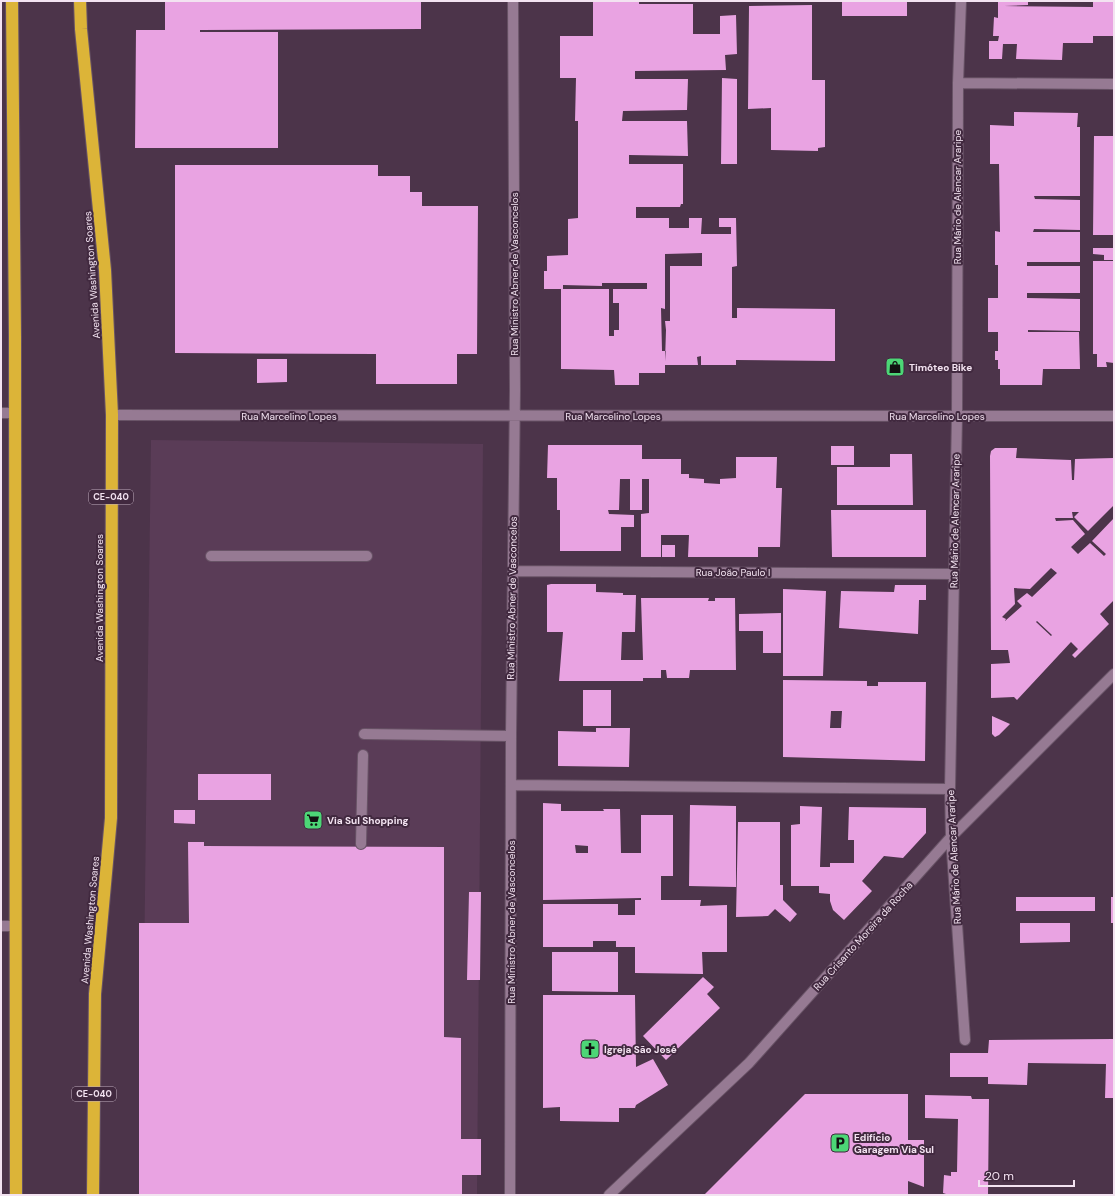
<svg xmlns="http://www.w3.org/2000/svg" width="1115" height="1196" viewBox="0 0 1115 1196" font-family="'DM Sans',sans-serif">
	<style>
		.built { fill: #5a3c57 }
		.building { fill: #e9a3e2; fill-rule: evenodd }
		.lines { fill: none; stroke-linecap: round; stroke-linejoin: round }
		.minor-casing { stroke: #685366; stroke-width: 12 }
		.highway-casing { stroke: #685366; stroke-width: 14 }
		.minor { stroke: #967a93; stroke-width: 10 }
		.highway { stroke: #dcb438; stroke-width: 12 }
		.labels { text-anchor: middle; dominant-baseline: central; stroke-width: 4; stroke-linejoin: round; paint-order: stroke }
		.shield { fill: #41293f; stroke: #beabbc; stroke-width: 1 }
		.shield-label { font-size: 9px; font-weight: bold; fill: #f3e3f1 }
		.street-label { font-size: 10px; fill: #f3e3f1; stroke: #41293f }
		.poi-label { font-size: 10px; font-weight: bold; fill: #f3e3f1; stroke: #41293f; text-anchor: start }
	</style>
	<rect width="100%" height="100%" fill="#4c344a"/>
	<path class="built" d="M 151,440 L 483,444 L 477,1195 L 141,1195 Z"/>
	<path class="building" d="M 165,1 L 421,1 L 421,29 L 200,30 L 200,32 L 278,32 L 278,148 L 135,148 L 136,30 L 165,30 Z
		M 593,1 L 639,1 L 639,4 L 693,4 L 693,34 L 720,34 L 720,16 L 736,15 L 737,54 L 725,55 L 726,70 L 635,71 L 635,79 L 688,79 L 687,110 L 623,111 L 622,121 L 687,121 L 688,156 L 629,155 L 629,164 L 683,164 L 683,204 L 681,204 L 680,207 L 636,207 L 636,218 L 669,218 L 669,228 L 689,228 L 689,218 L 702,218 L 701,234 L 731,234 L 731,227 L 719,227 L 719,218 L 736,218 L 737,266 L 732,267 L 732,318 L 737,318 L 737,308 L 835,309 L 835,361 L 736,360 L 736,365 L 701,365 L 701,356 L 697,357 L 698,365 L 665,365 L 665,373 L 639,373 L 639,385 L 615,385 L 614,370 L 561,369 L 561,289 L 544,289 L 544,271 L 547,271 L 547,256 L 568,255 L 568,219 L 578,218 L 578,121 L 575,121 L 576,78 L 560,78 L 560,36 L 593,36 ZM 702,253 L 702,266 L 670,266 L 670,321 L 665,321 L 666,330 L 665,361 L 666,351 L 662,351 L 661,308 L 665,309 L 665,254 ZM 602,283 L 647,283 L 647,289 L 613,289 L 613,303 L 619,303 L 619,330 L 614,330 L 614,336 L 609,336 L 609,289 L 563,289 L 563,285 L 602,286 Z
		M 842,1 L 907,1 L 907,16 L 842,16 Z
		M 998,1 L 1028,1 L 1028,5 L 1004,6 L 1093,7 L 1093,1 L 1114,1 L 1114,36 L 1093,36 L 1093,43 L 1063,43 L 1062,60 L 1016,59 L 1017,44 L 1003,44 L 1002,59 L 989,59 L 989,41 L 998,41 L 999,36 L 993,36 L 994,17 L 998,18 Z
		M 812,5 L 812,80 L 825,80 L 825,147 L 818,148 L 818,151 L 771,150 L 771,108 L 748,109 L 749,6 Z
		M 722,78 L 737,79 L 737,164 L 721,164 Z
		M 1014,112 L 1078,113 L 1077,127 L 1080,127 L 1080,196 L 1034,196 L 1035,199 L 1080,200 L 1080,230 L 1034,229 L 1033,232 L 1080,232 L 1080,262 L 1027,262 L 1027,266 L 1080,266 L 1080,293 L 1027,293 L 1027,298 L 1080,299 L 1080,331 L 1028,330 L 1028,332 L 1079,332 L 1080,369 L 1043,369 L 1042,385 L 1000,385 L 1000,369 L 998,369 L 998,360 L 995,360 L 995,351 L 998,351 L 998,332 L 988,332 L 988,298 L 998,298 L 998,265 L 995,265 L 995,231 L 1000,232 L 999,164 L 990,164 L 990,125 L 1014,126 Z
		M 1094,136 L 1114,136 L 1114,235 L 1093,235 Z
		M 175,165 L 378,165 L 378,176 L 410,176 L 410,192 L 422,192 L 422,206 L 478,206 L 477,354 L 457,354 L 457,384 L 376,384 L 376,354 L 175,353 Z
		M 1093,248 L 1114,248 L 1114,260 L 1104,260 L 1104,255 L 1093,254 Z
		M 1093,261 L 1114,261 L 1114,363 L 1106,362 L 1107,367 L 1097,367 L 1097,354 L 1093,354 Z
		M 257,359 L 287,359 L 287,382 L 257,383 Z
		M 548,445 L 642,445 L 642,459 L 681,459 L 681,474 L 689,474 L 689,478 L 704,479 L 704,483 L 720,484 L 720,479 L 736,478 L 736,457 L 777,457 L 776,488 L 782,488 L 780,547 L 758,547 L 758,557 L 688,557 L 689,535 L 661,535 L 661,557 L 641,557 L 641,514 L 649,513 L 649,479 L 642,479 L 642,510 L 630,510 L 630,479 L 620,479 L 619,510 L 608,510 L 609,514 L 634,515 L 634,527 L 621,527 L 621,551 L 560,551 L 560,510 L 557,510 L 557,478 L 547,478 Z
		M 831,446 L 854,446 L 854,465 L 831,465 Z
		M 995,448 L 1017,448 L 1016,458 L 1071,460 L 1072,480 L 1074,480 L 1075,459 L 1114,458 L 1114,505 L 1088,531 L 1074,517 L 1079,512 L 1072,512 L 1073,518 L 1055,518 L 1056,521 L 1073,520 L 1085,534 L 1071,547 L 1078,554 L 1090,543 L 1104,556 L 1106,554 L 1092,541 L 1114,518 L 1114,600 L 1100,614 L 1109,624 L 1075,658 L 1072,655 L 1078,649 L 1071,642 L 1017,700 L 1014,697 L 991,698 L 991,664 L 1010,663 L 1008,650 L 991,650 L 990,456 L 991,451 ZM 1051,568 L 1057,573 L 1032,597 L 1027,593 L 1017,601 L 1022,606 L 1005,621 L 1006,619 L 1002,617 L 1015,604 L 1014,588 L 1030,589 ZM 1037,621 L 1052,635 L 1051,636 L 1036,622 Z
		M 890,454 L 912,454 L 913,505 L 837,505 L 837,467 L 890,467 Z
		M 831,510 L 926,510 L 926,557 L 832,557 Z
		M 662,545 L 675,545 L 675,557 L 662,557 Z
		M 551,584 L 596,584 L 596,592 L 623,593 L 623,595 L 636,595 L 635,632 L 622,632 L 621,660 L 643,660 L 641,598 L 709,598 L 708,601 L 715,601 L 715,598 L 735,598 L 736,670 L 690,670 L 689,678 L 667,678 L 666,670 L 661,670 L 661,678 L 643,678 L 643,681 L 559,681 L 563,632 L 547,632 L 547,585 Z
		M 895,585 L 926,585 L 926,600 L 919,600 L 918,634 L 839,628 L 841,591 L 894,592 Z
		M 783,589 L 826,591 L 823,676 L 783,676 Z
		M 781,613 L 781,653 L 763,653 L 763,631 L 739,631 L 739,614 Z
		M 783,680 L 867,681 L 867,686 L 878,686 L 878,682 L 926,682 L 925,761 L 783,757 ZM 831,711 L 842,711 L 841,728 L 830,728 Z
		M 583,690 L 611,690 L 611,726 L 583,726 Z
		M 992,716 L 1010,724 L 999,735 L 995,737 L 992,734 Z
		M 596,728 L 630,728 L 629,767 L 558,766 L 558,731 L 596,732 Z
		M 198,774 L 271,774 L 271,800 L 198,800 Z
		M 543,803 L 561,804 L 561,811 L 604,811 L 603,809 L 620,809 L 621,853 L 641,853 L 641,815 L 673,815 L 673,876 L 661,876 L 661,900 L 701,900 L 700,906 L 727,905 L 727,952 L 702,952 L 703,974 L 635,973 L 635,947 L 616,947 L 616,941 L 593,941 L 593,947 L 543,947 L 543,904 L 618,904 L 618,915 L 635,915 L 635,900 L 641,900 L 641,898 L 543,900 ZM 575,845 L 588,846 L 588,853 L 576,853 Z
		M 690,805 L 736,806 L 736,887 L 689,886 Z
		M 800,806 L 822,807 L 820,867 L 830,867 L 830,863 L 854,863 L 854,840 L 848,840 L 849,807 L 926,808 L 926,833 L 903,858 L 884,856 L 862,881 L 872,891 L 844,920 L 833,910 L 830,901 L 830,894 L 819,893 L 819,886 L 791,886 L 791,825 L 800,824 Z
		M 174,810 L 195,810 L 195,824 L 174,823 Z
		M 738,822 L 780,822 L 780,885 L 783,885 L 783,900 L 797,914 L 790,922 L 775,909 L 768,916 L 736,917 Z
		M 188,842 L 204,842 L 204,846 L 444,847 L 444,1037 L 461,1038 L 461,1139 L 481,1139 L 481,1175 L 462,1175 L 462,1195 L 139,1195 L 139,923 L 189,923 Z
		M 469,892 L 481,892 L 480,980 L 467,980 Z
		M 1016,897 L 1095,897 L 1095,911 L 1016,911 Z
		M 1111,897 L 1114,897 L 1114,923 L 1111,923 Z
		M 1020,923 L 1070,923 L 1070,942 L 1020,943 Z
		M 552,952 L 618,952 L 618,992 L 552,991 Z
		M 703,977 L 714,987 L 707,994 L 720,1008 L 666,1060 L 643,1036 Z
		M 543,995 L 635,995 L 636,1067 L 653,1059 L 668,1085 L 636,1105 L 635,1108 L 619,1108 L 619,1122 L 560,1121 L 560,1107 L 543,1108 Z
		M 1114,1039 L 1114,1098 L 1105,1098 L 1106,1064 L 1028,1063 L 1027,1085 L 988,1084 L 988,1077 L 950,1077 L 950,1053 L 988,1053 L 989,1040 Z
		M 805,1094 L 908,1094 L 908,1140 L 924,1140 L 924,1187 L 908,1181 L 908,1195 L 704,1195 Z
		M 925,1095 L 971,1096 L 972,1099 L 989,1099 L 988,1195 L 949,1195 L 943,1193 L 944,1175 L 951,1176 L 951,1172 L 957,1172 L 958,1119 L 925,1118 Z"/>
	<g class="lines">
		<g class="minor-casing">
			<path id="minor" d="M 961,1 L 958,83 L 957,416 L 950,789 L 951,837 L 965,1040
				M 958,83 L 1114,84
				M 1,413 L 15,413
				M 112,415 L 1114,416
				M 211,556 L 367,556
				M 513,571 L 953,574
				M 364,734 L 511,736
				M 511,785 L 950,789
				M 361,844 L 363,755
				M 1,926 L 15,926
				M 510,1195 L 511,736 L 515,390 L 513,1
				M 609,1195 L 749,1063 L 951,837 L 1114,674"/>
		</g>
		<g class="highway-casing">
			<path id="highway" d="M 12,1 L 15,336 L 16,1195
				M 80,1 L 81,29 L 105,270 L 112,415 L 111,818 L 95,994 L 93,1195"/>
		</g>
		<use href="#minor" class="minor"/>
		<use href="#highway" class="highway"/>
	</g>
	<defs>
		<g id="shop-square" transform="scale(1)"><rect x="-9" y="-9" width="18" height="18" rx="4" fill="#4cd676" stroke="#41293f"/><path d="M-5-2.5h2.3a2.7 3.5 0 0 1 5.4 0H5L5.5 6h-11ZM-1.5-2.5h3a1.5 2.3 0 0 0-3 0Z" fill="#111"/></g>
		<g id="supermarket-square" transform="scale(1)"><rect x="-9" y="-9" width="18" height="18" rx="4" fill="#4cd676" stroke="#41293f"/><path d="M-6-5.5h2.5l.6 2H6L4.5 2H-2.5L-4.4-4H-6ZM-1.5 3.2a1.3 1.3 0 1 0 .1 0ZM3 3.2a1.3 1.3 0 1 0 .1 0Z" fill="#111"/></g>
		<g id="church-square" transform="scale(1)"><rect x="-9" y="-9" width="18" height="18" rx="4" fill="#4cd676" stroke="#41293f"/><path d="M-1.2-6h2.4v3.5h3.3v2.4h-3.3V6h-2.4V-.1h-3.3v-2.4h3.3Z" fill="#111"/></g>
		<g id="parking-square" transform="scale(1)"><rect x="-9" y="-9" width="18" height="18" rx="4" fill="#4cd676" stroke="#41293f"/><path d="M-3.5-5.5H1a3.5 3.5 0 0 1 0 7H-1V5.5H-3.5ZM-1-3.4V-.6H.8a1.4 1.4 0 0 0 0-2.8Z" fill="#111"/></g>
	</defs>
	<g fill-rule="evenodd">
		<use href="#shop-square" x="895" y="367"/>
		<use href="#supermarket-square" x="313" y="820"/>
		<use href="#church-square" x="590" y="1049"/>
		<use href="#parking-square" x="840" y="1143"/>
	</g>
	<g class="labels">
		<g class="shield">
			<rect x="89" y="490" width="44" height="14" rx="3"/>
			<rect x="72" y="1087" width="44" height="14" rx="3"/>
		</g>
		<g class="shield-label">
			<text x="111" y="497">CE-040</text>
			<text x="94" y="1094">CE-040</text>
		</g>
		<g class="street-label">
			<text transform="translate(957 197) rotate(-90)">Rua Mário de Alencar Araripe</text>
			<text transform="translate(514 274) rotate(-90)">Rua Ministro Abner de Vasconcelos</text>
			<text transform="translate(92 275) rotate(-94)">Avenida Washington Soares</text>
			<text x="289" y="416">Rua Marcelino Lopes</text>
			<text x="613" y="416">Rua Marcelino Lopes</text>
			<text x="937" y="416">Rua Marcelino Lopes</text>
			<text transform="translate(955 521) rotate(-89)">Rua Mário de Alencar Araripe</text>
			<text x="733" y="572">Rua João Paulo I</text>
			<text transform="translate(99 598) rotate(-90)">Avenida Washington Soares</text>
			<text transform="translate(512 598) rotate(-89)">Rua Ministro Abner de Vasconcelos</text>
			<text transform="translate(954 857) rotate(-93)">Rua Mário de Alencar Araripe</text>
			<text transform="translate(90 920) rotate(-85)">Avenida Washington Soares</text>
			<text transform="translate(511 922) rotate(-90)">Rua Ministro Abner de Vasconcelos</text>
			<text transform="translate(863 936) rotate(-48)">Rua Crisanto Moreira da Rocha</text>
		</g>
		<g class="poi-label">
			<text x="909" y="367">Timóteo Bike</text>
			<text x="327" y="820">Via Sul Shopping</text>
			<text x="604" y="1049">Igreja São José</text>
			<text x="854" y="1137">Edifício<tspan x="854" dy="12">Garagem Via Sul</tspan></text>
		</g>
	</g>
	<rect width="1115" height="1196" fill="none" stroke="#f3e3f1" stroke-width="4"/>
	<path d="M979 1180v6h95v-6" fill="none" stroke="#f3e3f1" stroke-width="2"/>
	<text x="985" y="1180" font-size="12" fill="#f3e3f1" stroke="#41293f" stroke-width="3" paint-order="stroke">20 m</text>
</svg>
